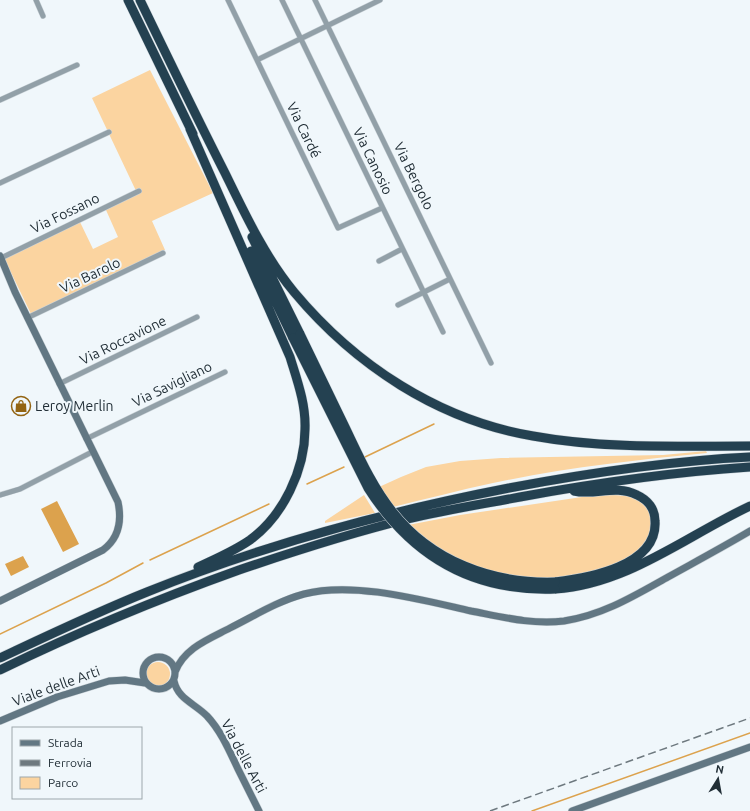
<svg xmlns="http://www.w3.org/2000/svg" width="750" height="811" viewBox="0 0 750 811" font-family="Ubuntu,sans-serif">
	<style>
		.green { fill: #fbd4a0 }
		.water { fill: #dca24d }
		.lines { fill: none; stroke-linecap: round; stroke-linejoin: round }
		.stream { stroke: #dca24d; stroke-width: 1.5 }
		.street-casing { stroke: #cbd3d8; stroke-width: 6 }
		.secondary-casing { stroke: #cbd3d8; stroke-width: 8 }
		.highway-casing { stroke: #cbd3d8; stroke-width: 10 }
		.street { stroke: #92a0a8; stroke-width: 5 }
		.secondary { stroke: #627783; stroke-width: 7 }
		.highway { stroke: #244151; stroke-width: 9 }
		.rail { stroke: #6e797f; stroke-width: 1.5; stroke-dasharray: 8 4; stroke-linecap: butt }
		.highway-bridge-casing { stroke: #cbd3d8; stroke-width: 10; stroke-linecap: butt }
		.highway-bridge { stroke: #244151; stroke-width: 9 }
		.labels { text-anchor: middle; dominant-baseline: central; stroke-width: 4; stroke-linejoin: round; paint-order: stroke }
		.street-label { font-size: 14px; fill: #212e36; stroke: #f0f7fb }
		.poi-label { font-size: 14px; fill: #212e36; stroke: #f0f7fb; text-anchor: start }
	</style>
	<rect width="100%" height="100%" fill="#f0f7fb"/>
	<path class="green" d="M 150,70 L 213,193 L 152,221 L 165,250 L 31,314 L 4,258 L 80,222 L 93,249 L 118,237 L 106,210 L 137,193 L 92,98 Z
		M 706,451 L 707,453 C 636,460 563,468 493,483 C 460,490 426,499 393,507 L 379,487 L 401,477 L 426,467 L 460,461 L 501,458 L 663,455 Z
		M 602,494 L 628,496 L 642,502 L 648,509 L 652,518 L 650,536 L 644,546 L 635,554 L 614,566 L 566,578 L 528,579 L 475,568 L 436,548 L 408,525 L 460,515 Z
		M 364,495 L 375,513 L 325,523 L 325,521 Z
		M146 674a12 12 0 1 1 24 0a12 12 0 1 1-24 0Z"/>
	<path class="water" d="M 57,501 L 79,544 L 63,552 L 41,509 Z
		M 23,556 L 29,567 L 11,576 L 5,564 Z"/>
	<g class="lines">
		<path class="stream" d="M 365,457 L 434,424
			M 307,484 L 344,467
			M 150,560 L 269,504
			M 0,634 L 106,583 L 143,563
			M 532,811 L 750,733"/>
		<g class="street-casing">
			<path id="street" d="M 36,0 L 43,16
				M 228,0 L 338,228 L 382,208
				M 282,0 L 443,332
				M 315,0 L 491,363
				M 257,60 L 380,0
				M 0,100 L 77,65
				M 0,183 L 109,132
				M 1,258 L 139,191
				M 379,261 L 402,249
				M 398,305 L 450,279
				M 27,318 L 163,253
				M 59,384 L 197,317
				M 86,439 L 225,372
				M 0,495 L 20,489 L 92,452"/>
		</g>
		<g class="secondary-casing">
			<path id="secondary" d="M 0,256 L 15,292 L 118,502 C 122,521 119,538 103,550 L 0,601
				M143 673a16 16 0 1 1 32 0a16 16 0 1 1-32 0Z
				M 175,672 C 184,648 209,639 230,628 C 254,616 278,601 304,594 C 353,581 422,600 471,611 C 502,617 533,625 564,621 C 603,615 634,596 668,577 C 695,562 723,547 750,531
				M 174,681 C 178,699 194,703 207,716 C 221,731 229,750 238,769 C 245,783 252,797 259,811
				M 0,721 L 57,697 L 109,681 L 125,680 L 145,683
				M 572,811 L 750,747"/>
		</g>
		<g class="highway-casing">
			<path id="highway" d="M 128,0 L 193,134
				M 140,0 C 168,58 196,116 225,173 C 245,214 265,257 294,292 C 355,365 438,420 533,436 C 604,449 678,446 750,446
				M 190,129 L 290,357 C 297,380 306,404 305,429 C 305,470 283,516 250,540 C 234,551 216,559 198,567
				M 252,237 L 300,334
				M 251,251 L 293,338
				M 555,582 C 588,578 658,566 655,521 C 655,509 648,500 637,495 C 615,484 595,496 574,491
				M 555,589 C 628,584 686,536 750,506
				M 0,658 C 49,635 97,612 147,592 C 263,545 385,512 509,488 C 588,473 669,461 750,457
				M 0,670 C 78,632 158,599 239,570 C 295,551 351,533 408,519 C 445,510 483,504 520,497 C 596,483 673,472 750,467"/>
		</g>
		<use href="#street" class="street"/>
		<use href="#secondary" class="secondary"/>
		<use href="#highway" class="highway"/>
		<path class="rail" d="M 490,811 L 750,718"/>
		<g class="highway-bridge-casing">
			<path id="highway-bridge" d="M 300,334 C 315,365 330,396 345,427 C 359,456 372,486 392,511 C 431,561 492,584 555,582
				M 293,338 L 368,488 C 412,557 474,592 555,589"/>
		</g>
		<use href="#highway-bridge" class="highway-bridge"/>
	</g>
	<defs>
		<g id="shop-ring" transform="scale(1)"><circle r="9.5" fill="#f0f7fb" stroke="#936412" stroke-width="1.5"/><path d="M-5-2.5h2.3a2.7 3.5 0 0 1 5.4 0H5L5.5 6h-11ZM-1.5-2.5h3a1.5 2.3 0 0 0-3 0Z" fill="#936412"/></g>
	</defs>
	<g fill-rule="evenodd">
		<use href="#shop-ring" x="21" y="406"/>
	</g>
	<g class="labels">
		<g class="street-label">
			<text transform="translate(304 130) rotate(64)">Via Cardé</text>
			<text transform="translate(373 161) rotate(64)">Via Canosio</text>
			<text transform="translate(414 176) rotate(64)">Via Bergolo</text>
			<text transform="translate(65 213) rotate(-26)">Via Fossano</text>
			<text transform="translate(90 275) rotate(-25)">Via Barolo</text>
			<text transform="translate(123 340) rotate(-26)">Via Roccavione</text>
			<text transform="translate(172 384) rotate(-26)">Via Savigliano</text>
			<text transform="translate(56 686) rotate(-20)">Viale delle Arti</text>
			<text transform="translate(244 756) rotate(62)">Via delle Arti</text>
		</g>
		<g class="poi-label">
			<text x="35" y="406">Leroy Merlin</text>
		</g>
	</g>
	<rect x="12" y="727" width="130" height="72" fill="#f0f7fb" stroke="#9da7ac"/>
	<rect x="20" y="740" width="20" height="6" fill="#627783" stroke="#9da7ac"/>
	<text x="48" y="747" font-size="12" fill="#212e36">Strada</text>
	<rect x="20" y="760" width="20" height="6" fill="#6e797f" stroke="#9da7ac"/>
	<text x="48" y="767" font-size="12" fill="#212e36">Ferrovia</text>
	<rect x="20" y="777" width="20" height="12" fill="#fbd4a0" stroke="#9da7ac"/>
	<text x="48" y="787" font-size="12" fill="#212e36">Parco</text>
	<g transform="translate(718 779) rotate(11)" stroke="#f0f7fb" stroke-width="3" paint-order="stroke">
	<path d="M0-3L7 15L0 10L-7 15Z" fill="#212e36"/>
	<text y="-6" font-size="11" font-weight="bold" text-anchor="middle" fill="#212e36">N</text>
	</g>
</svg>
